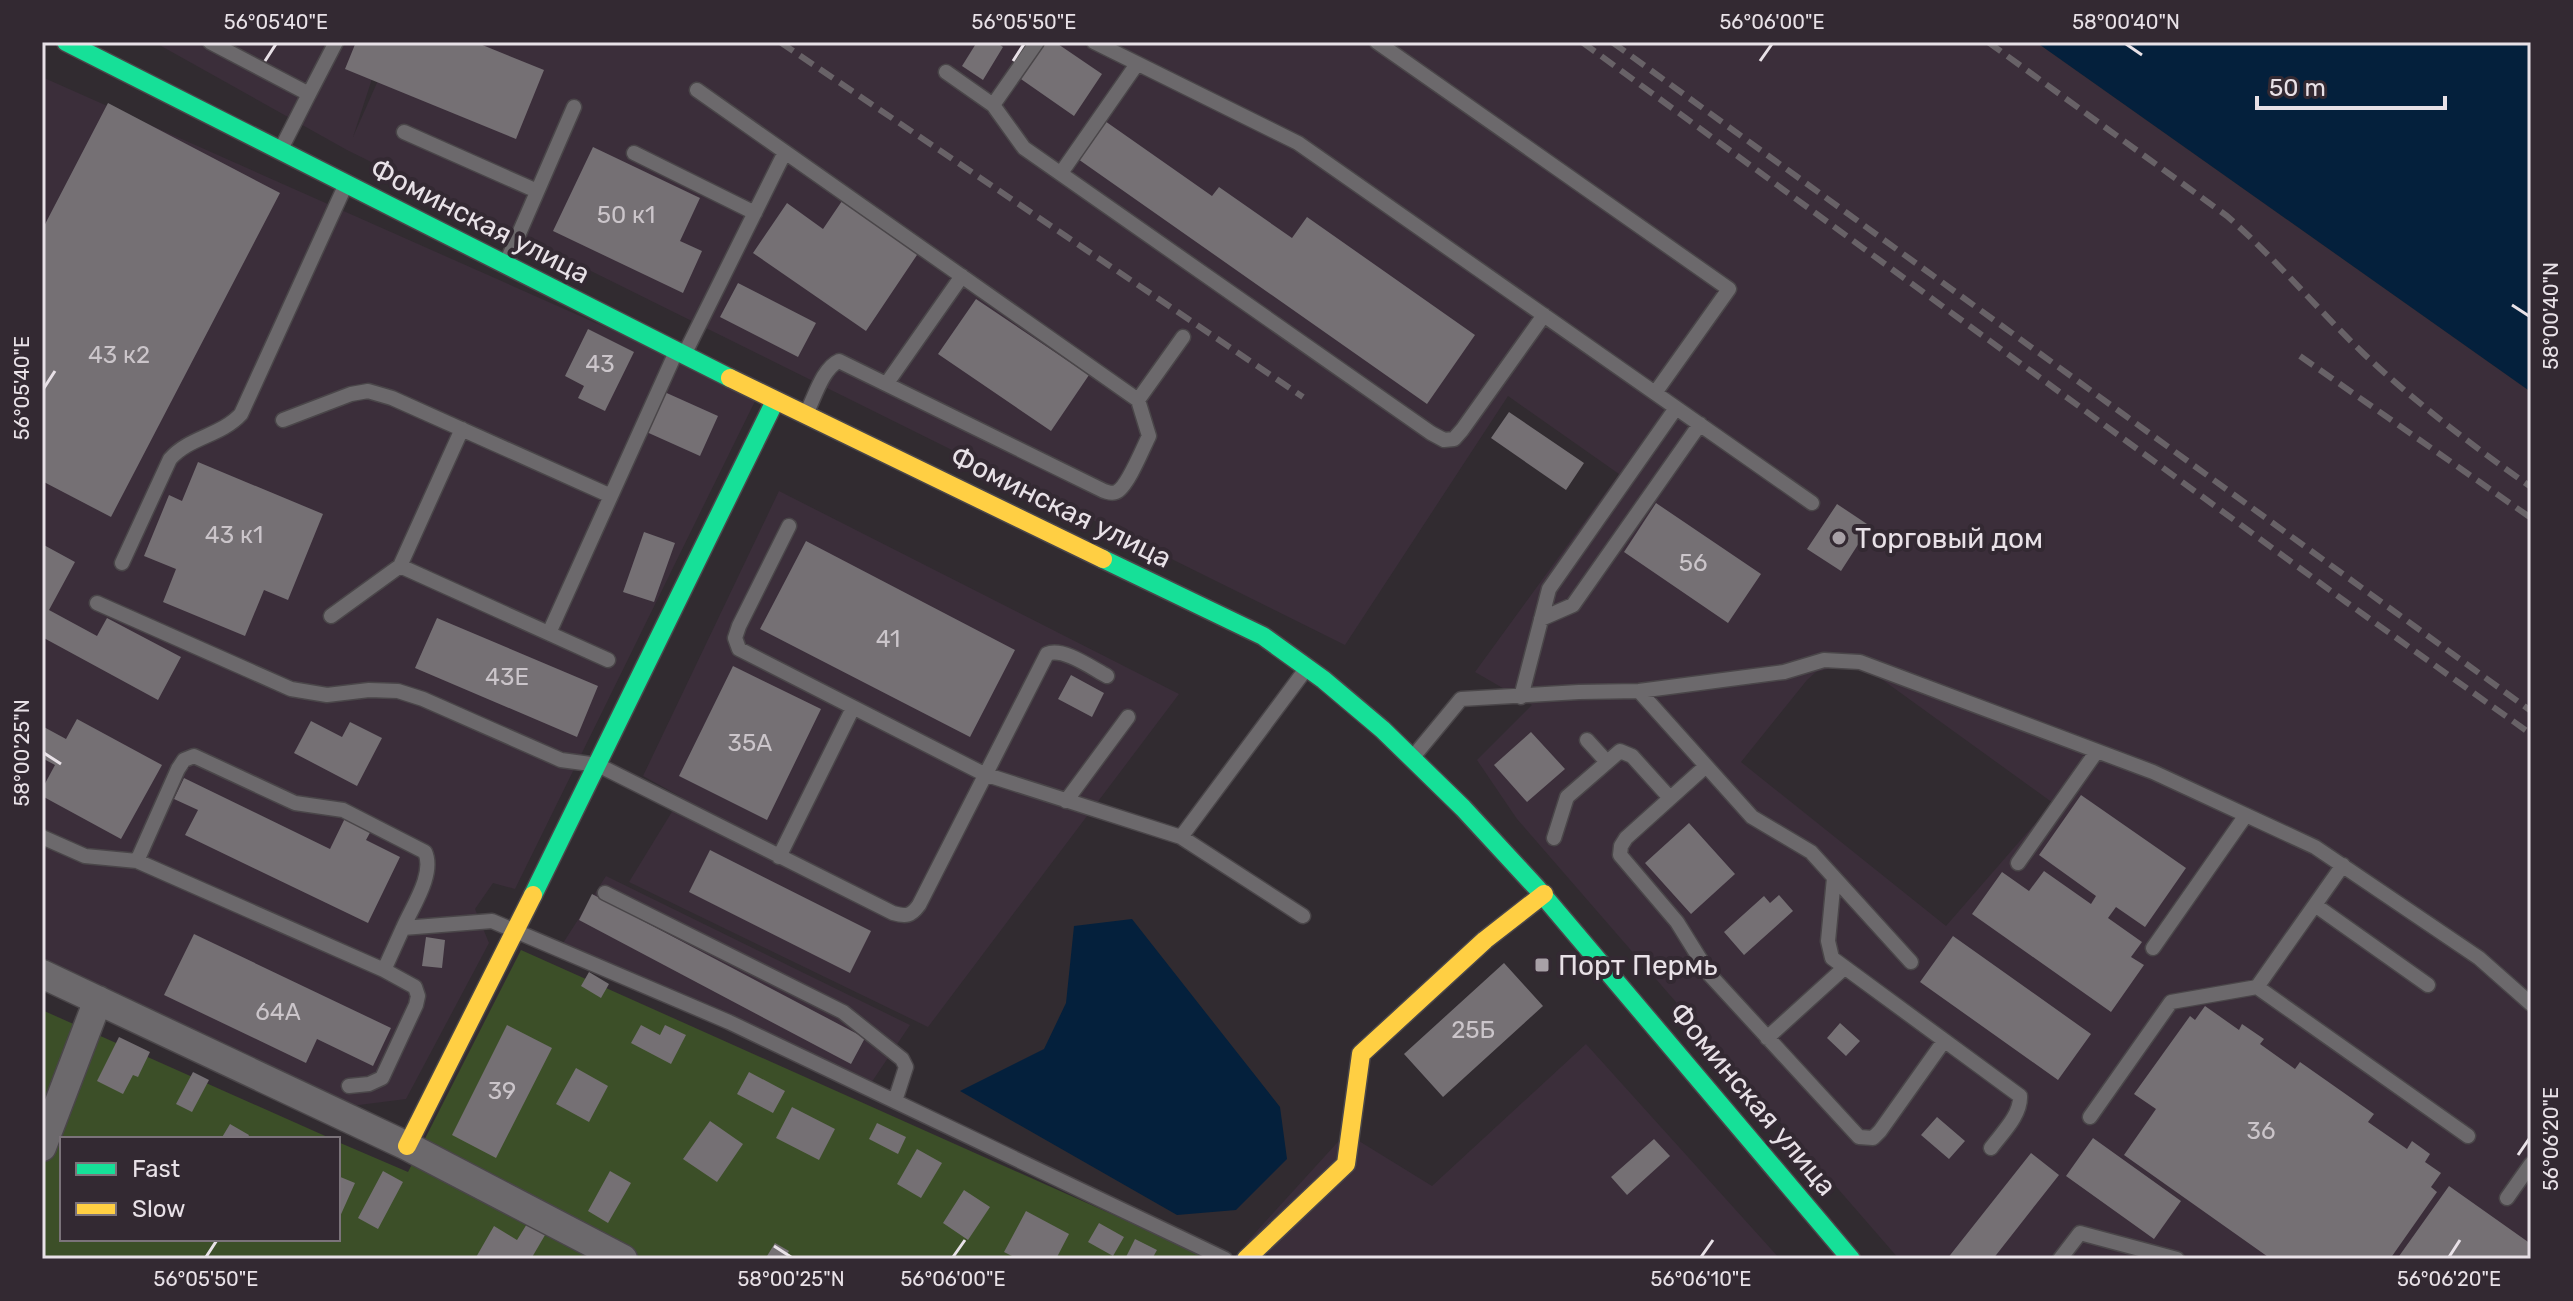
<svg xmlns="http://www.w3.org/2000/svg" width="2573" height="1301" viewBox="0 0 2573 1301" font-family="Rubik,sans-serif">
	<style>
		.built { fill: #3b2e3a; fill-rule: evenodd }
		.green { fill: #3c4f28 }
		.water { fill: #04203c }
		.building { fill: #757074 }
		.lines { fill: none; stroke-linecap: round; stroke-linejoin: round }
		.lane-casing { stroke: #4a4649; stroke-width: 17 }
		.street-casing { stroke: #4a4649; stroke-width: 31 }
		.fast-casing { stroke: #4a4649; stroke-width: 21 }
		.slow-casing { stroke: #4a4649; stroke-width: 21 }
		.lane { stroke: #6c696c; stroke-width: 14 }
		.street { stroke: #6c696c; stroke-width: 28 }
		.fast { stroke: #16e098; stroke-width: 18 }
		.slow { stroke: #ffcf43; stroke-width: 18 }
		.rail { stroke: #686267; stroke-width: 6; stroke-dasharray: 16 8; stroke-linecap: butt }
		.ticks { fill: none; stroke: #e8e1e7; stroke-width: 3 }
		.poi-dot { fill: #a8a1a7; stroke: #332932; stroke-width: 3 }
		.labels { text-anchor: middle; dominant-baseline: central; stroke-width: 8; stroke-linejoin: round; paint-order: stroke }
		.number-label { font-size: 24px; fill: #cbc5ca }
		.street-label { font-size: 28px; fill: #e8e1e7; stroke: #332932 }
		.poi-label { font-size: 28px; fill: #e8e1e7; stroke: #332932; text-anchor: start }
		.neatline { fill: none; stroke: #e8e1e7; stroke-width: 3 }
		.ticks-label { font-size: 20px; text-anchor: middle; fill: #e8e1e7 }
	</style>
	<rect width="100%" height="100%" fill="#312b30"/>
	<path class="built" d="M 154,42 L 384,42 L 353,137 L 395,42 L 2036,42 L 2531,392 L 2531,1259 L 1899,1259 L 1517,819 L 1477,760 L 1532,705 L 1475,672 L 1619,474 L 1508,396 L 1345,645 L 347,150 ZM 1840,666 L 1868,670 L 1880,678 L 2053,803 L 1946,926 L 1741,762 L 1807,680 L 1816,672 Z
		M 42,77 L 758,395 L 515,889 L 493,883 L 475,909 L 489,943 L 406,1099 L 351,1106 L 42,964 Z
		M 779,491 L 1179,694 L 928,1027 L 629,882 L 681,797 L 643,776 Z
		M 606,876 L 910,1025 L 865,1092 L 558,951 Z
		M 1586,1044 L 1780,1259 L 1278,1259 L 1245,1244 L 1346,1133 L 1432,1186 Z"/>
	<path class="green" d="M 521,950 L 1212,1259 L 42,1259 L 42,1010 L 332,1139 L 62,1139 L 62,1239 L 338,1239 L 338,1142 L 408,1172 Z"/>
	<path class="water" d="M 2036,42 L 2531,42 L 2531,392 Z
		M 1132,919 L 1280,1107 L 1287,1159 L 1236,1210 L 1177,1215 L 960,1091 L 1044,1049 L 1066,1003 L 1074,926 Z"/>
	<path class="building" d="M 356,42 L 475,42 L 544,70 L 516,139 L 345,69 Z
		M 977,42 L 996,42 L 1003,47 L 983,80 L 962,66 Z
		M 1042,42 L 1055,42 L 1102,74 L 1074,116 L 1018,77 Z
		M 108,103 L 280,193 L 111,517 L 42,481 L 42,230 Z
		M 1105,121 L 1212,196 L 1219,187 L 1292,238 L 1307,217 L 1475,335 L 1427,404 L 1078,159 Z
		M 593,147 L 700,198 L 680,241 L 702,251 L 683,293 L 553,231 Z
		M 844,198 L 921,249 L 866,331 L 753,253 L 787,203 L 823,229 Z
		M 738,283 L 816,323 L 798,357 L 720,317 Z
		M 976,299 L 1089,375 L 1051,431 L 938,354 Z
		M 588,329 L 634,352 L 605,411 L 578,398 L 584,386 L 565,376 Z
		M 660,390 L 718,416 L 700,456 L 642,430 Z
		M 1509,412 L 1584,463 L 1566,490 L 1491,438 Z
		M 198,462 L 323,514 L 288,600 L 264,590 L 245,636 L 163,602 L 176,569 L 144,556 L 169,495 L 182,501 Z
		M 1656,503 L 1761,574 L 1728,623 L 1624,552 Z
		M 1837,504 L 1870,526 L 1841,571 L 1807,549 Z
		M 644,532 L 675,543 L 654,602 L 623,592 Z
		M 806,541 L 1015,650 L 970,737 L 760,629 Z
		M 42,544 L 75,562 L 49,610 L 97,636 L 107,618 L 181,657 L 158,700 L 42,637 Z
		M 437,618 L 598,686 L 577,737 L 415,668 Z
		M 733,666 L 821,709 L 767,820 L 679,776 Z
		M 1071,675 L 1104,693 L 1092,717 L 1058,699 Z
		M 77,719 L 162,765 L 121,839 L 42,796 L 42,789 L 55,765 L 42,758 L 42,726 L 66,739 Z
		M 311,721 L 342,737 L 350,722 L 382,738 L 357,786 L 294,753 Z
		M 1531,732 L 1565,769 L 1527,802 L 1494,765 Z
		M 184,778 L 330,849 L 346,816 L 372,829 L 366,840 L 400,857 L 368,923 L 185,835 L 198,810 L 174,799 Z
		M 2081,795 L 2186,868 L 2145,927 L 2116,907 L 2108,918 L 2142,942 L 2131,957 L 2144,965 L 2111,1012 L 1972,914 L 2002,872 L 2029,891 L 2044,871 L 2091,904 L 2096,896 L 2039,855 Z
		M 1689,823 L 1735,874 L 1691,914 L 1645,863 Z
		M 710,850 L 871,931 L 850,973 L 689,892 Z
		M 592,894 L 865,1038 L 851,1064 L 579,920 Z
		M 1779,895 L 1793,911 L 1744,955 L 1724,932 L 1764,896 L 1770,903 Z
		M 194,934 L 391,1028 L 373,1066 L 317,1039 L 306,1063 L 164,995 Z
		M 1953,936 L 2091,1034 L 2058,1080 L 1920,982 Z
		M 426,937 L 445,940 L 442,968 L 422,966 Z
		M 1504,963 L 1543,1006 L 1443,1097 L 1404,1054 Z
		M 589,972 L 609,984 L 601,998 L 581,986 Z
		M 2205,1006 L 2239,1030 L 2242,1024 L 2264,1039 L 2260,1044 L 2295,1069 L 2300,1062 L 2374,1114 L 2368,1122 L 2407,1149 L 2412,1141 L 2430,1154 L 2425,1162 L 2441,1173 L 2431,1187 L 2437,1192 L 2390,1259 L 2271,1259 L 2124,1155 L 2156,1109 L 2134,1094 L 2190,1016 L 2195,1020 Z
		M 1840,1023 L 1860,1041 L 1846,1056 L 1827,1038 Z
		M 507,1025 L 552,1048 L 496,1158 L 452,1135 Z
		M 641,1025 L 660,1035 L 665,1025 L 686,1035 L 671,1064 L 631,1043 Z
		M 119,1037 L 150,1052 L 138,1077 L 133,1075 L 123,1094 L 97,1081 Z
		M 576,1068 L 608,1086 L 589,1122 L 556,1104 Z
		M 193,1072 L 209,1080 L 192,1112 L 176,1104 Z
		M 749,1072 L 785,1091 L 773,1113 L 737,1094 Z
		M 792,1107 L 835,1129 L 819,1160 L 776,1138 Z
		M 1937,1117 L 1965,1141 L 1949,1159 L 1921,1135 Z
		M 710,1121 L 743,1144 L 717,1182 L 683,1159 Z
		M 877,1123 L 906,1137 L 898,1154 L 869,1139 Z
		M 230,1124 L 249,1135 L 247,1139 L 221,1139 Z
		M 2093,1138 L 2181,1201 L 2154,1239 L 2066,1176 Z
		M 1654,1139 L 1670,1156 L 1627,1195 L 1611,1177 Z
		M 917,1149 L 942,1163 L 921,1198 L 897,1184 Z
		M 2031,1153 L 2059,1175 L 1993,1259 L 1947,1259 Z
		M 383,1171 L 403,1182 L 378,1229 L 358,1218 Z
		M 610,1171 L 631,1183 L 608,1223 L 588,1211 Z
		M 338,1176 L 355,1183 L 338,1221 Z
		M 2449,1186 L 2531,1244 L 2531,1259 L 2397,1259 Z
		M 964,1190 L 990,1207 L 968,1240 L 943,1223 Z
		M 1026,1211 L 1069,1234 L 1056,1259 L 1018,1259 L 1004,1252 Z
		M 530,1219 L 548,1230 L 531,1259 L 475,1259 L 494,1226 L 517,1240 Z
		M 1099,1223 L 1124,1237 L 1113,1256 L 1088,1242 Z
		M 1135,1239 L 1157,1250 L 1152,1259 L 1125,1259 Z
		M 775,1243 L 789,1251 L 784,1259 L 772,1259 L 767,1256 Z"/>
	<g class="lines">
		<g class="lane-casing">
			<path id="lane" d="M 210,42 L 309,94 L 282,147
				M 1094,42 L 1298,143 L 1812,503
				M 1377,42 L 1729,289 L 1655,393
				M 946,72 L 993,105 L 1024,148 L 1431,433 L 1444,440 L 1454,439 L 1462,430 L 1544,315
				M 697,90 L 785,152
				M 309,94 L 336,42
				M 993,105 L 1037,42
				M 404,132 L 537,191
				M 634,153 L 755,213
				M 1061,173 L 1137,64
				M 507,261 L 574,107
				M 686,351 L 785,152 L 1138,400 L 1183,337
				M 887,383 L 962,276
				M 807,412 C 815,396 823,368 839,361 L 1104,491 C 1108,492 1112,494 1116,492 C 1127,488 1143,448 1149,436 L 1138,400
				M 283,420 L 351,394 L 368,391 L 392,398 L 611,496
				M 789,526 L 739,626 L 735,638 L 739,649 L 984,774 L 1181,837 L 1306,669
				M 122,563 L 170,459 C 189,437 221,436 241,414 L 346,184
				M 400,566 L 608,660
				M 97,603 L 291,689 L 327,695 L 369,690 L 398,691 L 423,699 L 561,760 L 598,765 L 893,913 C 906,917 911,916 919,905 L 1047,654 C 1063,647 1092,668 1107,676
				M 331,616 L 400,566 L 462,429
				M 1541,619 L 1573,605 L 1700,424
				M 549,633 L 676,352
				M 1639,691 L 1752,817 L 1811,852 L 1911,962
				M 1521,697 L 1549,589 L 1676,408
				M 1587,740 L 1607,762
				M 1413,757 L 1461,699 L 1579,692 L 1639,691 L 1784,672 L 1824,660 L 1860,662 L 2153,772 L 2315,847 L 2479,958 L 2531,1004
				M 1706,766 L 1626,838 L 1621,846 L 1620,855 L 1677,922 L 1710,975 L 1859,1137 L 1873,1138 L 1880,1131 L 1944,1041
				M 1066,801 L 1128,717
				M 42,837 L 85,856 L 137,861 L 384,970
				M 1181,837 L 1303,916
				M 1554,838 L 1567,797 L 1620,751 L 1632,756 L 1670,798
				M 779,857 L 853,708
				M 137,861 L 178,769 L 184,760 L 194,756 L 295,803 L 343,810 L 425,852 C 435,874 412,907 403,928
				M 2018,863 L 2097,751
				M 2343,865 L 2257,987 L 2468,1136
				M 1834,878 L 1828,941 L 1832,958 L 2020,1096 C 2021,1115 2002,1133 1991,1148
				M 605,893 L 843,1012 L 902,1059 L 906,1067 L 895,1101
				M 2315,905 L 2428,985
				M 2153,948 L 2246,815
				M 1767,1038 L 1843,969
				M 349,1086 L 369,1084 L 382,1078 L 416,1005 L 418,996 L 415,987 L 384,970 L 403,928 L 492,921 L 729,1022 L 1225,1259
				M 2090,1117 L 2171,1002 L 2257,987
				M 2507,1198 L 2531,1164
				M 2060,1259 L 2080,1233 L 2177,1259"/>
		</g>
		<g class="street-casing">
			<path id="street" d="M 42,974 L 407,1146 L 623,1259
				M 42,1147 L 98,1000"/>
		</g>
		<g class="fast-casing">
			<path id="fast" d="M 66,42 L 730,378
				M 1103,559 L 1263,636 L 1324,680 L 1382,729 L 1463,808 L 1536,887 L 1851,1259
				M 533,895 L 775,401"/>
		</g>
		<g class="slow-casing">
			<path id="slow" d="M 730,378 L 1103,559
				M 407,1146 L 533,895
				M 1246,1259 L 1346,1164 L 1361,1054 L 1485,940 L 1544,894"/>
		</g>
		<use href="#lane" class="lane"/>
		<use href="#street" class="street"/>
		<use href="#fast" class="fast"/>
		<use href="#slow" class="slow"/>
		<path class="rail" d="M 780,42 L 1303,397
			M 1582,42 L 2346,602 L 2531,734
			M 1612,42 L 2531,711
			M 1988,42 L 2227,216 C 2276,259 2317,309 2364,354 C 2416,403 2473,446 2531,487
			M 2300,356 L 2531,518"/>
	</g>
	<path class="ticks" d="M 2126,44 L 2142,55M 265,61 L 276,44M 1013,61 L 1024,44M 1760,61 L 1772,44M 2512,305 L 2529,316M 44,388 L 55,371M 44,753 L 61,764M 2518,1155 L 2529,1139M 774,1246 L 791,1257M 206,1257 L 217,1240M 953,1257 L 965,1240M 1701,1257 L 1713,1240M 2449,1257 L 2460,1240"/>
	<g class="poi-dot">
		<circle cx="1839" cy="538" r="8"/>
		<rect x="1534" y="957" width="16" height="16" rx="4"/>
	</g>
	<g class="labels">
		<g class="number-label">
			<text x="626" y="215">50 к1</text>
			<text x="119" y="355">43 к2</text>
			<text x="600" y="364">43</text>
			<text x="234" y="535">43 к1</text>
			<text x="1693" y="563">56</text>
			<text x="888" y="639">41</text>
			<text x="507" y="677">43Е</text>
			<text x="750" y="743">35А</text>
			<text x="278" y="1012">64А</text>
			<text x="1473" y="1030">25Б</text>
			<text x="502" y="1091">39</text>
			<text x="2261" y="1131">36</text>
		</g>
		<g class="street-label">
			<text transform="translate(480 221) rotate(27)">Фоминская улица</text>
			<text transform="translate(1061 507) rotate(26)">Фоминская улица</text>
			<text transform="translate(1753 1099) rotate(50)">Фоминская улица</text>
		</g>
		<g class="poi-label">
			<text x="1855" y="538">Торговый дом</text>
			<text x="1558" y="965">Порт Пермь</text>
		</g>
	</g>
	<rect width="2573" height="1301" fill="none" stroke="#332932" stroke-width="88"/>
	<rect x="60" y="1137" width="280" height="104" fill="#332932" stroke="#7b737a" stroke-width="2"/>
	<rect x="76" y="1163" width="40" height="12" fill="#16e098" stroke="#7b737a" stroke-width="2"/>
	<text x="132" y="1177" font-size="24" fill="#e8e1e7">Fast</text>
	<rect x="76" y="1203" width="40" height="12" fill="#ffcf43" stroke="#7b737a" stroke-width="2"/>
	<text x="132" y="1217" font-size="24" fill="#e8e1e7">Slow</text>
	<path d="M2257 96v12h188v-12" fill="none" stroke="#e8e1e7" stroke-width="4"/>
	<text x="2269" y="96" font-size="24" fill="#e8e1e7" stroke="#332932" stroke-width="6" paint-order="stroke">50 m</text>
	<rect x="44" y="44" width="2485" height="1213" class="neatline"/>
	<g class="ticks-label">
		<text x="276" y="29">56°05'40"E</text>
		<text x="1024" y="29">56°05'50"E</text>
		<text x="1772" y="29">56°06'00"E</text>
		<text x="2126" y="29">58°00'40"N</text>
		<text transform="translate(2551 316) rotate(-90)" y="7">58°00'40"N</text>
		<text transform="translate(22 388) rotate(-90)" y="7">56°05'40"E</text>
		<text transform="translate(22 753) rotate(-90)" y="7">58°00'25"N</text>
		<text transform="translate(2551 1139) rotate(-90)" y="7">56°06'20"E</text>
		<text x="206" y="1286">56°05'50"E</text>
		<text x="791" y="1286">58°00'25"N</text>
		<text x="953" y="1286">56°06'00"E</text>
		<text x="1701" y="1286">56°06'10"E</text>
		<text x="2449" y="1286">56°06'20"E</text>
	</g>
</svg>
